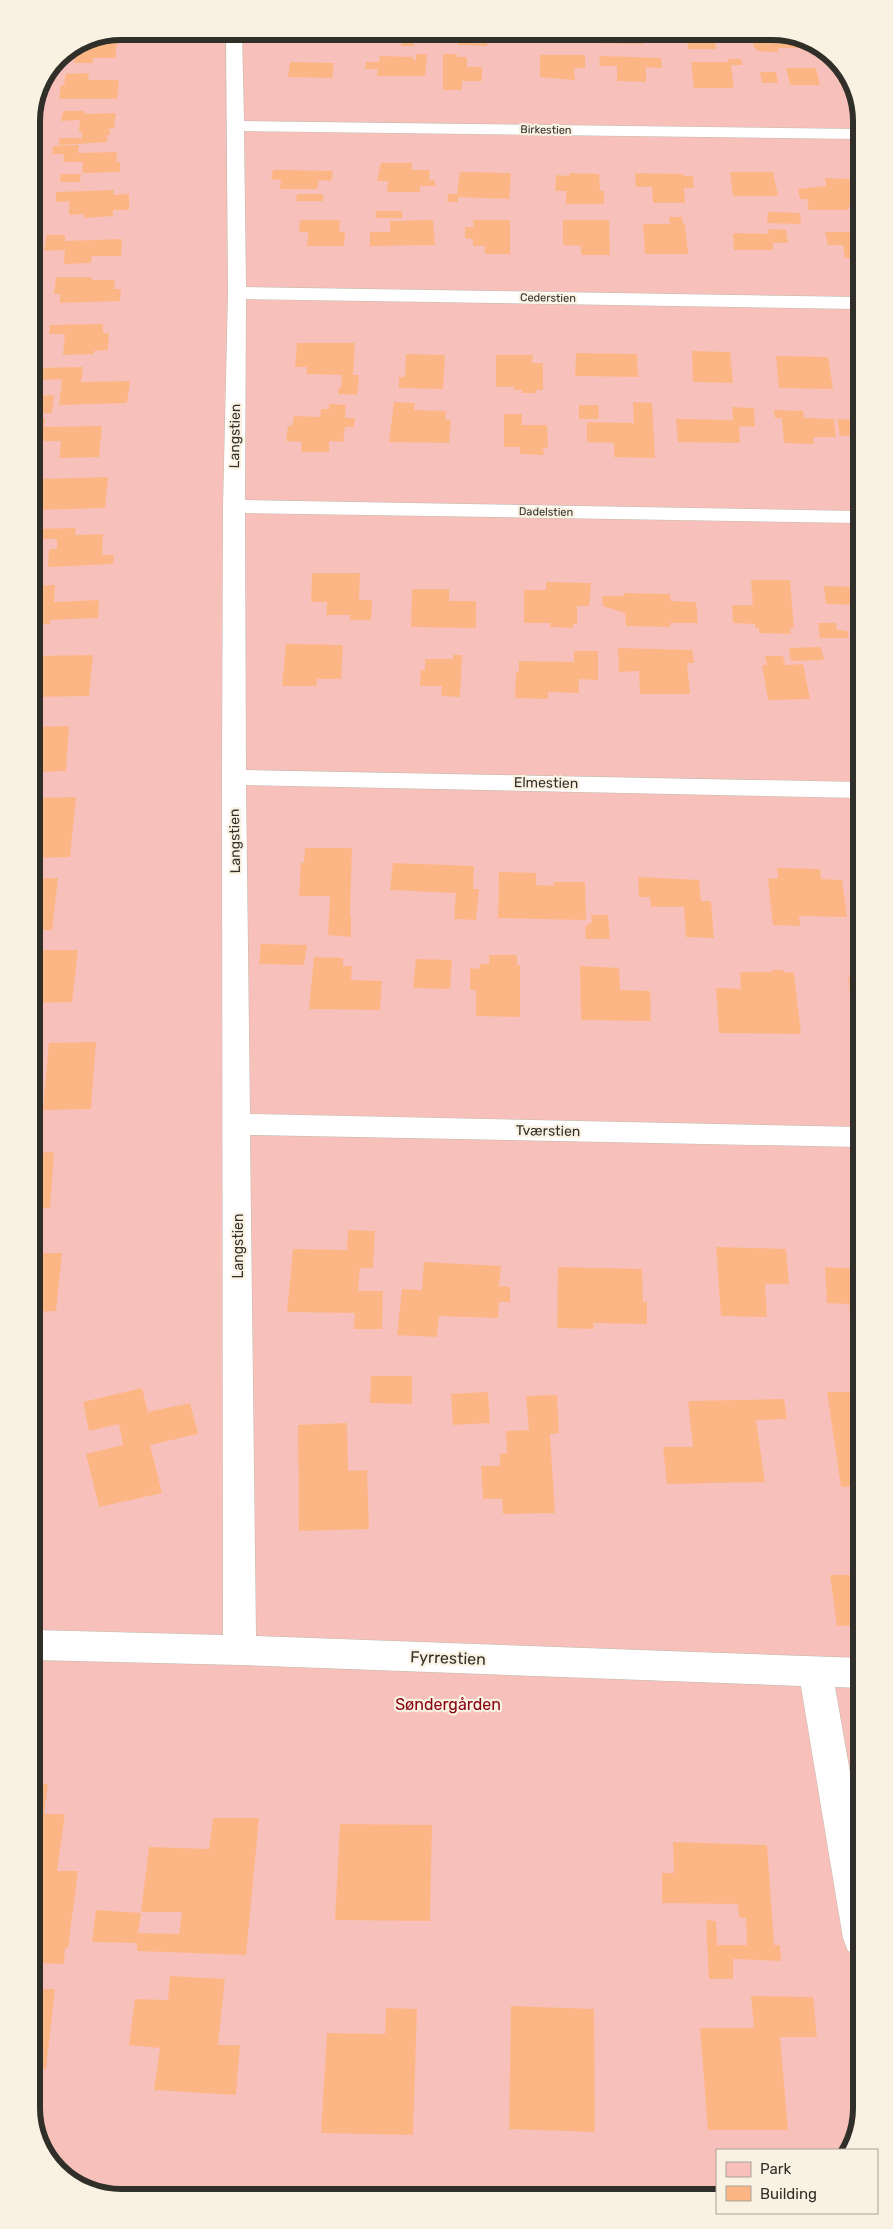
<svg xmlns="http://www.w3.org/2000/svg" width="893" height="2229" viewBox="0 0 893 2229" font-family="Rubik,sans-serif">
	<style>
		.green { fill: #f8c0ba }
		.building { fill: #fcb686 }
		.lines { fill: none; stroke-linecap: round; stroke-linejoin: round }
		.lane-casing { stroke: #c2bbac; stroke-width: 1 }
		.lane { fill: #fff; fill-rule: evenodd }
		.labels { text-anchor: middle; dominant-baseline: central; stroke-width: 4.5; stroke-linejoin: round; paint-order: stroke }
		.far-street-label { font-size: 11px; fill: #312f29; stroke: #f9f1e2 }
		.street-label { font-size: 14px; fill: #312f29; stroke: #f9f1e2 }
		.near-street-label { font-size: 16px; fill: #312f29; stroke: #f9f1e2 }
		.near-park-label { font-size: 16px; fill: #87030f; stroke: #f9f1e2 }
		.rim { fill: none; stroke: #312f29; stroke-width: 6 }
	</style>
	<rect width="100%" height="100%" fill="#f9f1e2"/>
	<path class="green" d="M 121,31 L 778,31 L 827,50 L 857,93 L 862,2108 L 847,2150 L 717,2150 L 717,2194 L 115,2198 L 66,2179 L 36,2136 L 31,116 L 58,57 L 87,38 Z"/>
	<path class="building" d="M 280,31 L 318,31 L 317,38 L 279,38 Z
		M 377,31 L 414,31 L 414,46 L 401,46 L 401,37 L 376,37 Z
		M 445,31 L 488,31 L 487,46 L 458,45 L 459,33 L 445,33 Z
		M 518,31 L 569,31 L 570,35 L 565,35 L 566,41 L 556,41 L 555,39 L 518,39 Z
		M 595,31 L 643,31 L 644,44 L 583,43 L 584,35 L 594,36 Z
		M 686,31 L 727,31 L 728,41 L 715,41 L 716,49 L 688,49 Z
		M 763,33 L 782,33 L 784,38 L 797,39 L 799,48 L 778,48 L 778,52 L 757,51 L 756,48 L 754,48 L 752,38 L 764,37 Z
		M 92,41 L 107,41 L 107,43 L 117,43 L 115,58 L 93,58 L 93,63 L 74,63 L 75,59 L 63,58 L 64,53 L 76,45 L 91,44 Z
		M 416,54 L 427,54 L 425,76 L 377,76 L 378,69 L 365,69 L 366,62 L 379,62 L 380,56 L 413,57 L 413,60 L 416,60 Z
		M 443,54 L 457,54 L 457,57 L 467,57 L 467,67 L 482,67 L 482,81 L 462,81 L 462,90 L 443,90 Z
		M 540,55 L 585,55 L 585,68 L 574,68 L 575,80 L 540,77 Z
		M 600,56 L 661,58 L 662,68 L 646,67 L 646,82 L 617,81 L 617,66 L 599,66 Z
		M 728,59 L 741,59 L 742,65 L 731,65 L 734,88 L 694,88 L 691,62 L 729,62 Z
		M 290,62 L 334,63 L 332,78 L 288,77 Z
		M 786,68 L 816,68 L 820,85 L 790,85 Z
		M 838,71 L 841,71 L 853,86 L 841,86 Z
		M 760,72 L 776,72 L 778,83 L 762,83 Z
		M 89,73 L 88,80 L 119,80 L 117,99 L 59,99 L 61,85 L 64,85 L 66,74 Z
		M 63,111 L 85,111 L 85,114 L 116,113 L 114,128 L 108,129 L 110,130 L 110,135 L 107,135 L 107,142 L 59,145 L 59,138 L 82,138 L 82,132 L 79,132 L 80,120 L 61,121 Z
		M 79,145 L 78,153 L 117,152 L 116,162 L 120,162 L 120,172 L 82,173 L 83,162 L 63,162 L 64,154 L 52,154 L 53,146 Z
		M 381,163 L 412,163 L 411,170 L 430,170 L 429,180 L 435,180 L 435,186 L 420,186 L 420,192 L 387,192 L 388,181 L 377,181 Z
		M 273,170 L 284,170 L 333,171 L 331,181 L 319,180 L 317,189 L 280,189 L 281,180 L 271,179 Z
		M 460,172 L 511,173 L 509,199 L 458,197 L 458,202 L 447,202 L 448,194 L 457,194 Z
		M 730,172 L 773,172 L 778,196 L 733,196 Z
		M 569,173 L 599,174 L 600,191 L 604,191 L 604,204 L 566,204 L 566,191 L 555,191 L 556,175 L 569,176 Z
		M 635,173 L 683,174 L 683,176 L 693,176 L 694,188 L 684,188 L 685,203 L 653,203 L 652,187 L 636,187 Z
		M 61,174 L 81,174 L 80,182 L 60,182 Z
		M 825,178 L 851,179 L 857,207 L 848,207 L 848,210 L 809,210 L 807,199 L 800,199 L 798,189 L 826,186 Z
		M 114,190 L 113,195 L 129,194 L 129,210 L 113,210 L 113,216 L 84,218 L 84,214 L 69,215 L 69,201 L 56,202 L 56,192 Z
		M 297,194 L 323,194 L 323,201 L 296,201 Z
		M 376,211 L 402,211 L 402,218 L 375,218 Z
		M 768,212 L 800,213 L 801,224 L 767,223 Z
		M 669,217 L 682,217 L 683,224 L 685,224 L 688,254 L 645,254 L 643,224 L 670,224 Z
		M 300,220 L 340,220 L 339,232 L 345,232 L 344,246 L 307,246 L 308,232 L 299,232 Z
		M 433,220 L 435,245 L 370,246 L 370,232 L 390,232 L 390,221 Z
		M 473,220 L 510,220 L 510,254 L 485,254 L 485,246 L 473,246 L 473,239 L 465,238 L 465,227 L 474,227 Z
		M 563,220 L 609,220 L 610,255 L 581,255 L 581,246 L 563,245 Z
		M 768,229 L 786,230 L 788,243 L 773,243 L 773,250 L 734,250 L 733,233 L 769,234 Z
		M 825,232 L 857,232 L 857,258 L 845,258 L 843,245 L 828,245 Z
		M 47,235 L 65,235 L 65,241 L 122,239 L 121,256 L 92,256 L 91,263 L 64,264 L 65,250 L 44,251 Z
		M 56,277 L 92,277 L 91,280 L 115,280 L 114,289 L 121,289 L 120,301 L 59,303 L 61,294 L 54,294 Z
		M 103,324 L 103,333 L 109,333 L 108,350 L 94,351 L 94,354 L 63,355 L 65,334 L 49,334 L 50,325 Z
		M 297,343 L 355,343 L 353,375 L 359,375 L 357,395 L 338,394 L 338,388 L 341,388 L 342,375 L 306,374 L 307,367 L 295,367 Z
		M 692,351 L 730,352 L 733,383 L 693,382 Z
		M 576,353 L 637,354 L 638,377 L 575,376 Z
		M 406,354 L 445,355 L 443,389 L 399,388 L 399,377 L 405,377 Z
		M 496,355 L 533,355 L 532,363 L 543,363 L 543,390 L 536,390 L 536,393 L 522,393 L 522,390 L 514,390 L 514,387 L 496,387 Z
		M 776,356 L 828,357 L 833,389 L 779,388 Z
		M 83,367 L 81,382 L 130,381 L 127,403 L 59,405 L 62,379 L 33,380 L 35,368 Z
		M 54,395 L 52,413 L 32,413 L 32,396 Z
		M 394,402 L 415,403 L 414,410 L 446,411 L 445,419 L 451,420 L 449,443 L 389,442 Z
		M 633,402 L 652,403 L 655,458 L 614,457 L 614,443 L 587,442 L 587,422 L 634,423 Z
		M 329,404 L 346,405 L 345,418 L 355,418 L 354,427 L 345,427 L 343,442 L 329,441 L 329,452 L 301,452 L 302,442 L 286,441 L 288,426 L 292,426 L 294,416 L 320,417 L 321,409 L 329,409 Z
		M 579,405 L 598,405 L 599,419 L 579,419 Z
		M 732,407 L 754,408 L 755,427 L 739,426 L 740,443 L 678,442 L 676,419 L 733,420 Z
		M 774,410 L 803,411 L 804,418 L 834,419 L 836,437 L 813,437 L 814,444 L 784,443 L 782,418 L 775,418 Z
		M 504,414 L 522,414 L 522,425 L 547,425 L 548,447 L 543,448 L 544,455 L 520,454 L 520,447 L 504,447 Z
		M 32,418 L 45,418 L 44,427 L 102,426 L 99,457 L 59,458 L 61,441 L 32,441 Z
		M 837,419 L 858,420 L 858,435 L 840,436 Z
		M 32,474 L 41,474 L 40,479 L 108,477 L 105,508 L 37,510 L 40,485 L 32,485 Z
		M 76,528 L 75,535 L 103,534 L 102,555 L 114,555 L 113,564 L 48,567 L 49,549 L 57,549 L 57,539 L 32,539 L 32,529 Z
		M 312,573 L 360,573 L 359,600 L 372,600 L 371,620 L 350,620 L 350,615 L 326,615 L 327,602 L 311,602 Z
		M 751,580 L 790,580 L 794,628 L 790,628 L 791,634 L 759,633 L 759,628 L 755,628 L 755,624 L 733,623 L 732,605 L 753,605 Z
		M 546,582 L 591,583 L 589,606 L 577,606 L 577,624 L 573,624 L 573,628 L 550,627 L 550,623 L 524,623 L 524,590 L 546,590 Z
		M 55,585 L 54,602 L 99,600 L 98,618 L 50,620 L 50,624 L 33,625 L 32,586 Z
		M 824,586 L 858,587 L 858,605 L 826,604 Z
		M 412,589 L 449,589 L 449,601 L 476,601 L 476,628 L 411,627 Z
		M 624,593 L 670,594 L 671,601 L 696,602 L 698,623 L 670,623 L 670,627 L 626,626 L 625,613 L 603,606 L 602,596 L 623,596 Z
		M 818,623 L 836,623 L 837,630 L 847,631 L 849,638 L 820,638 Z
		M 286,644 L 343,645 L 341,679 L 317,679 L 316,686 L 282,686 Z
		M 821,647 L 824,660 L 791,661 L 789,648 Z
		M 618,648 L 692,650 L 694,663 L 687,663 L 690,694 L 640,694 L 639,671 L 619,672 Z
		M 574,651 L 598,651 L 598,680 L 579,679 L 579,693 L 548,692 L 548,699 L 515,698 L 516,672 L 519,672 L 519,661 L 574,662 Z
		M 93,655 L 89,696 L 33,697 L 34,656 Z
		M 453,655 L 462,655 L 460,697 L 441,696 L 442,686 L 420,686 L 421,670 L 425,670 L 425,659 L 453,659 Z
		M 765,656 L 783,656 L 785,665 L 803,664 L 810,699 L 768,700 L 762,665 L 767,665 Z
		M 853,668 L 858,668 L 858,700 L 857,700 Z
		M 69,726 L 66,771 L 37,772 L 38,759 L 33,759 L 33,727 Z
		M 76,797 L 70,857 L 33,858 L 33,798 Z
		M 305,848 L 352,848 L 350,916 L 351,916 L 351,937 L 328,935 L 330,896 L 299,896 L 301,863 L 304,863 Z
		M 393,863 L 474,866 L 473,889 L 479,889 L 476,920 L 454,919 L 456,893 L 390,890 Z
		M 777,868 L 820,869 L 821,879 L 842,880 L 847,917 L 799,916 L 800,926 L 773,925 L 768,879 L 778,878 Z
		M 499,872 L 536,873 L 536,885 L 554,886 L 553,882 L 585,882 L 586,920 L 498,918 Z
		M 638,877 L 699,880 L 701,901 L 711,901 L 714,938 L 686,937 L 684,907 L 651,907 L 650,897 L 639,897 Z
		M 58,878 L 52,930 L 33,930 L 33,879 Z
		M 591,915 L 608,915 L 610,939 L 586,939 L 585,926 L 588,926 L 589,923 L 592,923 Z
		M 261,944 L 307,945 L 304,965 L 259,964 Z
		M 33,950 L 78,950 L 72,1002 L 33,1003 Z
		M 489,955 L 517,955 L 517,965 L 520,965 L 520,1017 L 476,1016 L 476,990 L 470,990 L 470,968 L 480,969 L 480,964 L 489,964 Z
		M 314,957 L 343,958 L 343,966 L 352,966 L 351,980 L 382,981 L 380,1010 L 309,1009 Z
		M 416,959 L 452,960 L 450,989 L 413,988 Z
		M 580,966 L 619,968 L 620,990 L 650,991 L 651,1021 L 581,1020 Z
		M 772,970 L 783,970 L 783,972 L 794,973 L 801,1034 L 719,1033 L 716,988 L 741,989 L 740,972 L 772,972 Z
		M 848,977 L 859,978 L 859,1036 L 854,1036 Z
		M 96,1042 L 91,1109 L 43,1110 L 49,1043 Z
		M 54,1152 L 50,1208 L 34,1208 L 34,1153 Z
		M 348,1230 L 375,1231 L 373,1268 L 360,1268 L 358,1291 L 383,1291 L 382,1329 L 354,1329 L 355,1313 L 287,1312 L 293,1249 L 347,1250 Z
		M 716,1247 L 786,1249 L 789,1284 L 765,1284 L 767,1317 L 721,1316 Z
		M 34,1253 L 62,1253 L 56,1311 L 34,1312 Z
		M 424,1262 L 501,1266 L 499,1286 L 510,1287 L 510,1302 L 499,1302 L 498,1318 L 439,1316 L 437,1337 L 397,1335 L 402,1289 L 422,1290 Z
		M 558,1267 L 642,1269 L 643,1302 L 647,1302 L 647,1324 L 593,1323 L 594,1329 L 557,1328 Z
		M 825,1267 L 860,1269 L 860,1321 L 850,1320 L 849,1304 L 827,1303 Z
		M 371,1376 L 412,1376 L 412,1404 L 370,1403 Z
		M 142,1388 L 148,1412 L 190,1403 L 198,1434 L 150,1445 L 162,1493 L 99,1507 L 86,1454 L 123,1445 L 119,1424 L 89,1431 L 83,1402 Z
		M 488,1392 L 490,1423 L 453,1425 L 451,1394 Z
		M 827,1392 L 860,1392 L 860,1501 L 857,1486 L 841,1487 Z
		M 557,1395 L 559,1433 L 550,1434 L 555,1513 L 503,1514 L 502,1499 L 483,1499 L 481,1466 L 500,1466 L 500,1454 L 507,1453 L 506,1431 L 529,1430 L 526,1396 Z
		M 784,1399 L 787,1419 L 756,1420 L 765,1482 L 667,1484 L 663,1447 L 693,1447 L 688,1401 Z
		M 347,1423 L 348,1471 L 367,1470 L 369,1529 L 299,1531 L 298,1425 Z
		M 34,1453 L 41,1453 L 37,1481 L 34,1480 Z
		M 830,1575 L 860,1575 L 861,1625 L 837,1626 Z
		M 35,1783 L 48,1784 L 44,1814 L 65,1814 L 57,1871 L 78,1871 L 68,1948 L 65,1948 L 64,1964 L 36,1963 L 38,1947 L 36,1947 Z
		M 213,1818 L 259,1818 L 246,1955 L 137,1951 L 137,1943 L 92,1942 L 96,1910 L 141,1913 L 138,1933 L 179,1934 L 182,1912 L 141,1912 L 149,1847 L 209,1849 Z
		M 340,1824 L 432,1825 L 430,1921 L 335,1920 Z
		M 673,1842 L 767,1845 L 774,1945 L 780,1945 L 781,1961 L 733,1959 L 733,1979 L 709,1979 L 706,1920 L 716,1921 L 717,1945 L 747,1945 L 746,1918 L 739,1917 L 738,1904 L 662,1903 L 662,1873 L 674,1873 Z
		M 170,1976 L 225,1979 L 218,2045 L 240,2045 L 236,2095 L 154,2090 L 160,2048 L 129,2045 L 135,1999 L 168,2000 Z
		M 36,1989 L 55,1989 L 46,2069 L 36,2069 Z
		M 751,1996 L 813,1997 L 817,2037 L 780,2037 L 788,2130 L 708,2130 L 700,2028 L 754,2028 Z
		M 511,2006 L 594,2009 L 595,2132 L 509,2129 Z
		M 386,2008 L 417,2009 L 413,2135 L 321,2133 L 327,2033 L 385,2034 Z"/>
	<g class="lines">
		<g class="lane-casing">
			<path id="lane" d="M 226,31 L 242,31 L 244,121 L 857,129 L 857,139 L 244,131 L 246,287 L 858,297 L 858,309 L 246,299 L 245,500 L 858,511 L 858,523 L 245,513 L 246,770 L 859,782 L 859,798 L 246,785 L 250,1114 L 859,1127 L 859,1147 L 250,1135 L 256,1636 L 861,1658 L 861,1688 L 835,1687 L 861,1835 L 861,1956 L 848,1951 L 843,1938 L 801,1686 L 240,1665 L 35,1660 L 35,1630 L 223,1635 L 222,777 L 223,506 L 228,293 Z"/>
		</g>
		<use href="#lane" class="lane"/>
	</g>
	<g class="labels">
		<g class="far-street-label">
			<text transform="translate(546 130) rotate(1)">Birkestien</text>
			<text transform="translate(548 298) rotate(1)">Cederstien</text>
			<text transform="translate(546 512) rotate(1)">Dadelstien</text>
		</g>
		<g class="street-label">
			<text transform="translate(235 436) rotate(-89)">Langstien</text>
			<text transform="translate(546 783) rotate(1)">Elmestien</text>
			<text transform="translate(235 841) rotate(-91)">Langstien</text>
			<text transform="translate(548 1131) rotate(1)">Tværstien</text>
			<text transform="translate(238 1246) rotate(-90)">Langstien</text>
		</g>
		<g class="near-street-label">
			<text transform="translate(448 1658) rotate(2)">Fyrrestien</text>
		</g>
		<g class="near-park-label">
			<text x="448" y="1704">Søndergården</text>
		</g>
	</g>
	<path d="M0 0H893V2229H0ZM121 40H772A81 81 0 0 1 853 121V2108A81 81 0 0 1 772 2189H121A81 81 0 0 1 40 2108V121A81 81 0 0 1 121 40Z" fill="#f9f1e2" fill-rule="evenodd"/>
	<path class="rim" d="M121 40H772A81 81 0 0 1 853 121V2108A81 81 0 0 1 772 2189H121A81 81 0 0 1 40 2108V121A81 81 0 0 1 121 40Z"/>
	<rect x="716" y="2149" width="162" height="65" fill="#f9f1e2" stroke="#a9a398"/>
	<rect x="726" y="2162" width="25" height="15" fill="#f8c0ba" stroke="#a9a398"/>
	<text x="760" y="2174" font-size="15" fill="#312f29">Park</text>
	<rect x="726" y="2186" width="25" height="15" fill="#fcb686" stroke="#a9a398"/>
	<text x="760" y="2199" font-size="15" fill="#312f29">Building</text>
</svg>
